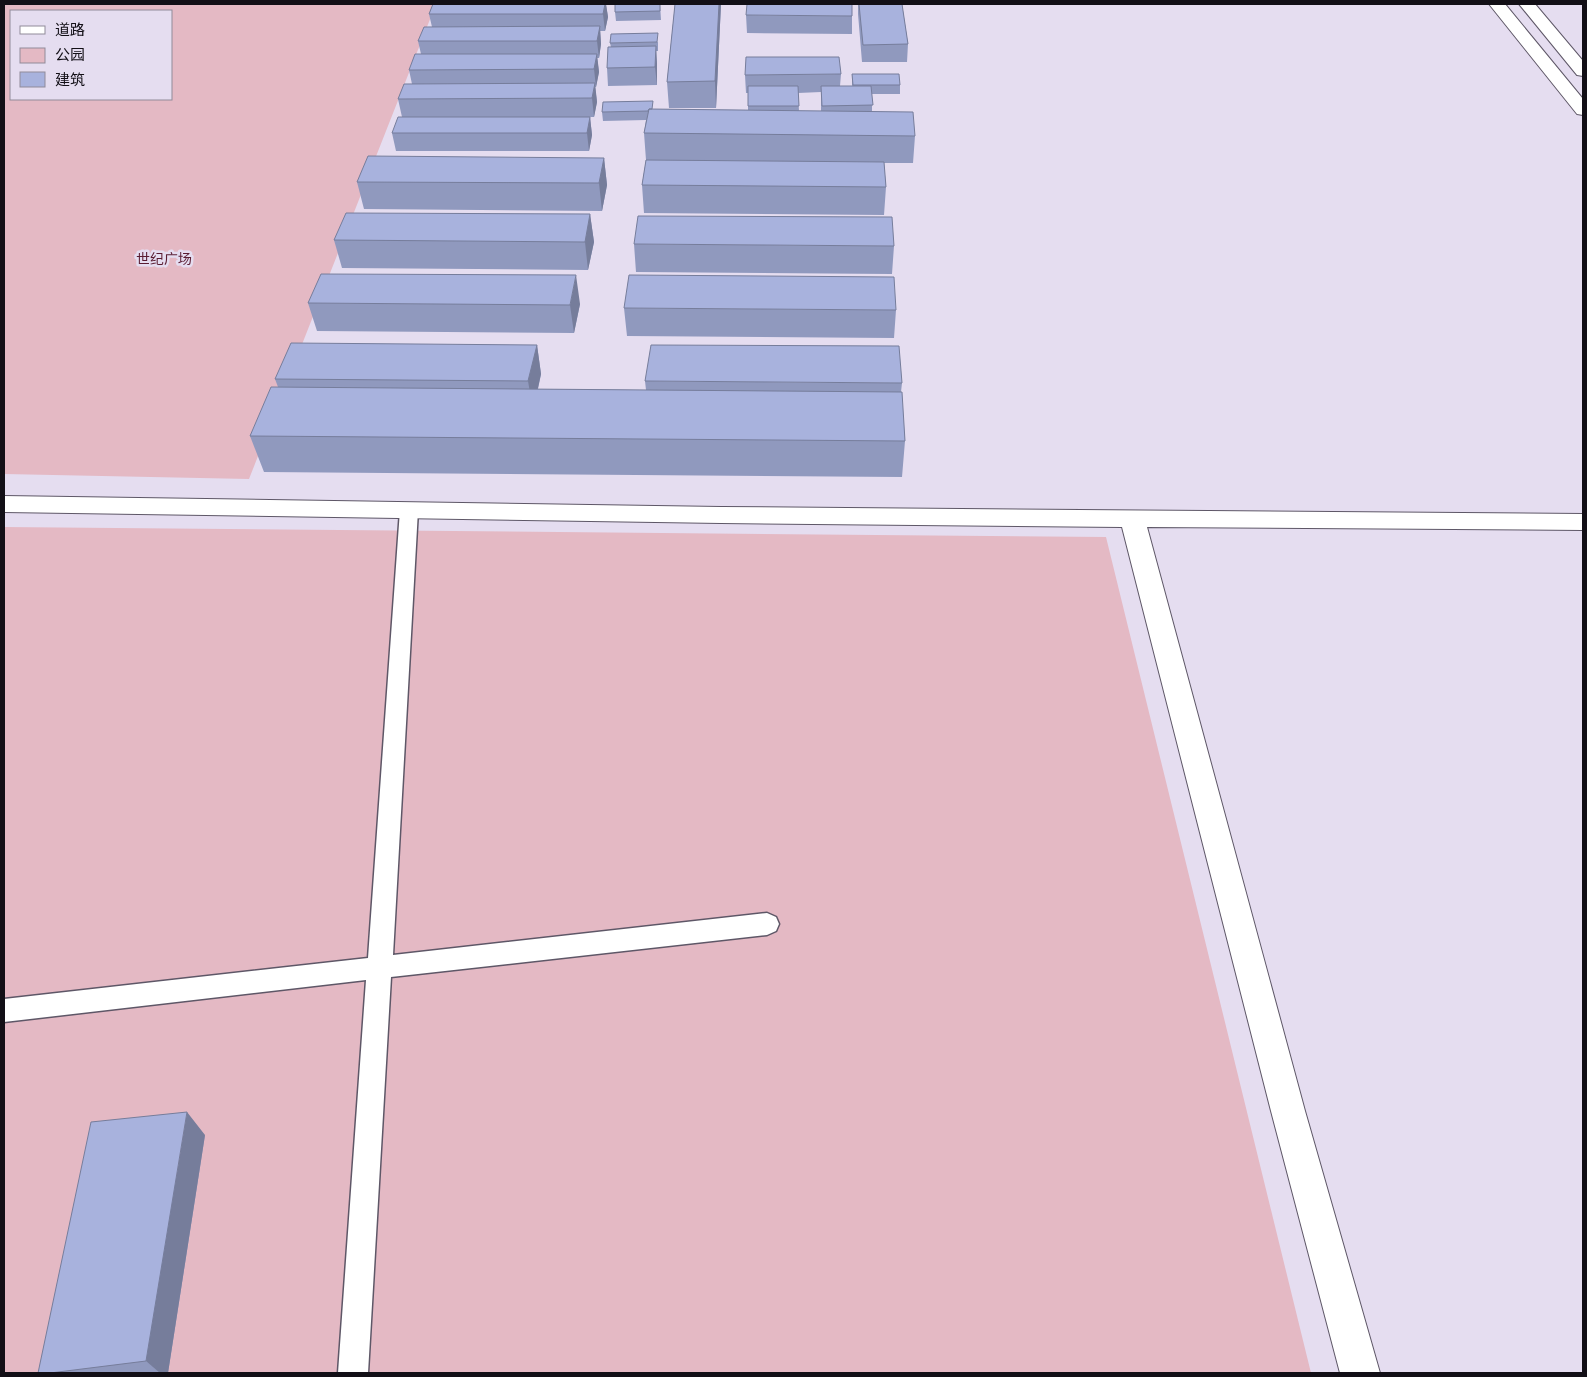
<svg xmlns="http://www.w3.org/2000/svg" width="1587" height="1377" viewBox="0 0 1587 1377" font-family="Cabin,'Noto Sans SC',sans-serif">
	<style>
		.green { fill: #e4b9c4; fill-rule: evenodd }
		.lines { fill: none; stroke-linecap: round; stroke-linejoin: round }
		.service-casing { stroke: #5e5767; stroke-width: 3 }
		.minor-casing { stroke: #5e5767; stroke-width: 2 }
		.tertiary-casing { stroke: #5e5767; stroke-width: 2 }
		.service { fill: #fff; fill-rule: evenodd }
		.minor { fill: #fff; fill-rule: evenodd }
		.tertiary { fill: #fff; fill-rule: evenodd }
		.wall { fill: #9099be; fill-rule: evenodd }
		.shaded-wall { fill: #767d9b }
		.building { fill: #a8b2dd; stroke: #767d9b }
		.labels { text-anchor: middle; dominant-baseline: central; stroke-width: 5; stroke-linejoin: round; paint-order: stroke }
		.far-park-label { font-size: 14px; fill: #5a1c32; stroke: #e5ddf0 }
	</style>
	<rect width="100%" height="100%" fill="#e5ddf0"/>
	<path class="green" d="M 4,4 L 436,4 L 249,479 L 4,474 ZM 11,11 L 171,11 L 171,99 L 11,99 Z
		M 4,527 L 1106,537 L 1311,1373 L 4,1373 Z"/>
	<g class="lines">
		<g class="service-casing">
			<path id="service" d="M 409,504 L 416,506 L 418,510 L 393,955 L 767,913 L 776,917 L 779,924 L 776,931 L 767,935 L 391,977 L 368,1373 L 338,1373 L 366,980 L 4,1022 L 4,999 L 368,958 L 400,510 L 402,506 Z"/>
		</g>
		<g class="minor-casing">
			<path id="minor" d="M 4,496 L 721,507 L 1583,514 L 1583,530 L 1147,527 L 1305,1111 L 1380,1373 L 1340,1373 L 1271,1111 L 1122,527 L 721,523 L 4,512 Z"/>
		</g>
		<g class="tertiary-casing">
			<path id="tertiary" d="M 1489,4 L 1505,4 L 1583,99 L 1583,115 L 1577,114 Z
				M 1519,4 L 1535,4 L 1583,61 L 1583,76 L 1577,75 Z"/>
		</g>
		<use href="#service" class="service"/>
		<use href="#minor" class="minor"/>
		<use href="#tertiary" class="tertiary"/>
	</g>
	<path class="wall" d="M 433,4 L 607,4 L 606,5 L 608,17 L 605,31 L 600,31 L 601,44 L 599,58 L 597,58 L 599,72 L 596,87 L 595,87 L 597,102 L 594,117 L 511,117 L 590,117 L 592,135 L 589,151 L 396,151 L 392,133 L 402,117 L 398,99 L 412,84 L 409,70 L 421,54 L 418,41 L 432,27 L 429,14 Z
		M 660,4 L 661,20 L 616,21 L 615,12 Z
		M 675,4 L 721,4 L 716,108 L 669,108 L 667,82 Z
		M 858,4 L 902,4 L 908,44 L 907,62 L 862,62 L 858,14 Z
		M 746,15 L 852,16 L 852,34 L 747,33 Z
		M 658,42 L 658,51 L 656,51 L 657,64 L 657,85 L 608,86 L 607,68 L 611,47 L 610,43 Z
		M 841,74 L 840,86 L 852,86 L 852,74 L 900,85 L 900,94 L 872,94 L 872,112 L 915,136 L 913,163 L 884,163 L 886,187 L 884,215 L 644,213 L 642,185 L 646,160 L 644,133 L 646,120 L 603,121 L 602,112 L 653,109 L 748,110 L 748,93 L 746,93 L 745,75 ZM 821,92 L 821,111 L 799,111 L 798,93 Z
		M 604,158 L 607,185 L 602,211 L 364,209 L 357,182 Z
		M 590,214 L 594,242 L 588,270 L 342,268 L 334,240 Z
		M 634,244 L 894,246 L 892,274 L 636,272 Z
		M 308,303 L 580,304 L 574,333 L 317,331 Z
		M 624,308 L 896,310 L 894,338 L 627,336 Z
		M 537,345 L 541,374 L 538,389 L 646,390 L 645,381 L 902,383 L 901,392 L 905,441 L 902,477 L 264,472 L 250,436 L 278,387 L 275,379 Z
		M 205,1135 L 168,1373 L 38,1373 Z"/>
	<path class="shaded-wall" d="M 605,4 L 606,4 L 608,17 L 605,31 L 603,14 Z
		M 719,4 L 721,4 L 716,108 L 715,81 Z
		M 600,26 L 601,44 L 599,58 L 597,41 Z
		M 656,46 L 657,64 L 657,85 L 655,67 Z
		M 597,54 L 599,72 L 596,87 L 594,69 Z
		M 595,83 L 597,102 L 594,117 L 592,98 Z
		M 590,117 L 592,135 L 589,151 L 587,133 Z
		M 604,158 L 607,185 L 602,211 L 599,183 Z
		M 590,214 L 594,242 L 588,270 L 585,242 Z
		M 576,275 L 580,304 L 574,333 L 570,305 Z
		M 537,345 L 541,374 L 533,410 L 528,381 Z
		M 187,1112 L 205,1135 L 168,1373 L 160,1373 L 146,1361 Z"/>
	<path class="building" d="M 433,4 L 605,4 L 603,14 L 429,14 Z
		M 615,4 L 660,4 L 660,11 L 615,12 Z
		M 675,4 L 719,4 L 715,81 L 667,82 Z
		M 747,4 L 852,4 L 852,16 L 746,15 Z
		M 859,4 L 902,4 L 908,44 L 863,45 Z
		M 600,26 L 597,41 L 418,41 L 424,27 Z
		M 658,33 L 657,42 L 610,43 L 611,34 Z
		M 656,46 L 655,67 L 607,68 L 608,47 Z
		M 415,54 L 597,54 L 594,69 L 409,70 Z
		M 746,57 L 839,57 L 841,74 L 745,75 Z
		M 852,74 L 899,74 L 900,85 L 853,85 Z
		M 595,83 L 592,98 L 398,99 L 404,84 Z
		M 748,86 L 798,86 L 799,106 L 748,106 Z
		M 821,86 L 871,86 L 873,105 L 822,106 Z
		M 653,101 L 652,109 L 649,109 L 648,111 L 602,112 L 603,102 Z
		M 649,109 L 913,112 L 915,136 L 644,133 Z
		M 398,117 L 590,117 L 587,133 L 392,133 Z
		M 368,156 L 604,158 L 599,183 L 357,182 Z
		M 646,160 L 884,162 L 886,187 L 642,185 Z
		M 346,213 L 590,214 L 585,242 L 334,240 Z
		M 638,216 L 892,217 L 894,246 L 634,244 Z
		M 321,274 L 576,275 L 570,305 L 308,303 Z
		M 629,275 L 894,277 L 896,310 L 624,308 Z
		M 291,343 L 537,345 L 528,381 L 275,379 Z
		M 651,345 L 899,346 L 902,383 L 645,381 Z
		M 271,387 L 902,392 L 905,441 L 250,436 Z
		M 187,1112 L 146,1361 L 50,1373 L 38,1373 L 91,1122 Z"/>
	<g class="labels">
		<g class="far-park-label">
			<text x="164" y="259">世纪广场</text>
		</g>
	</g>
	<rect width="1587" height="1377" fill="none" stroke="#120f16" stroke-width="10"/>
	<rect x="10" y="10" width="162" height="90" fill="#e5ddf0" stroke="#918b99"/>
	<rect x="20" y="26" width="25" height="8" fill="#ffffff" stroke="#918b99"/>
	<text x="55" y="35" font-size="15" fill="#120f16">道路</text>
	<rect x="20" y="48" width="25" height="15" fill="#e4b9c4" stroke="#918b99"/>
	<text x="55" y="60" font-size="15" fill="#120f16">公园</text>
	<rect x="20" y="72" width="25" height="15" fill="#a8b2dd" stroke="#918b99"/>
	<text x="55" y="85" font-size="15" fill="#120f16">建筑</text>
</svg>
